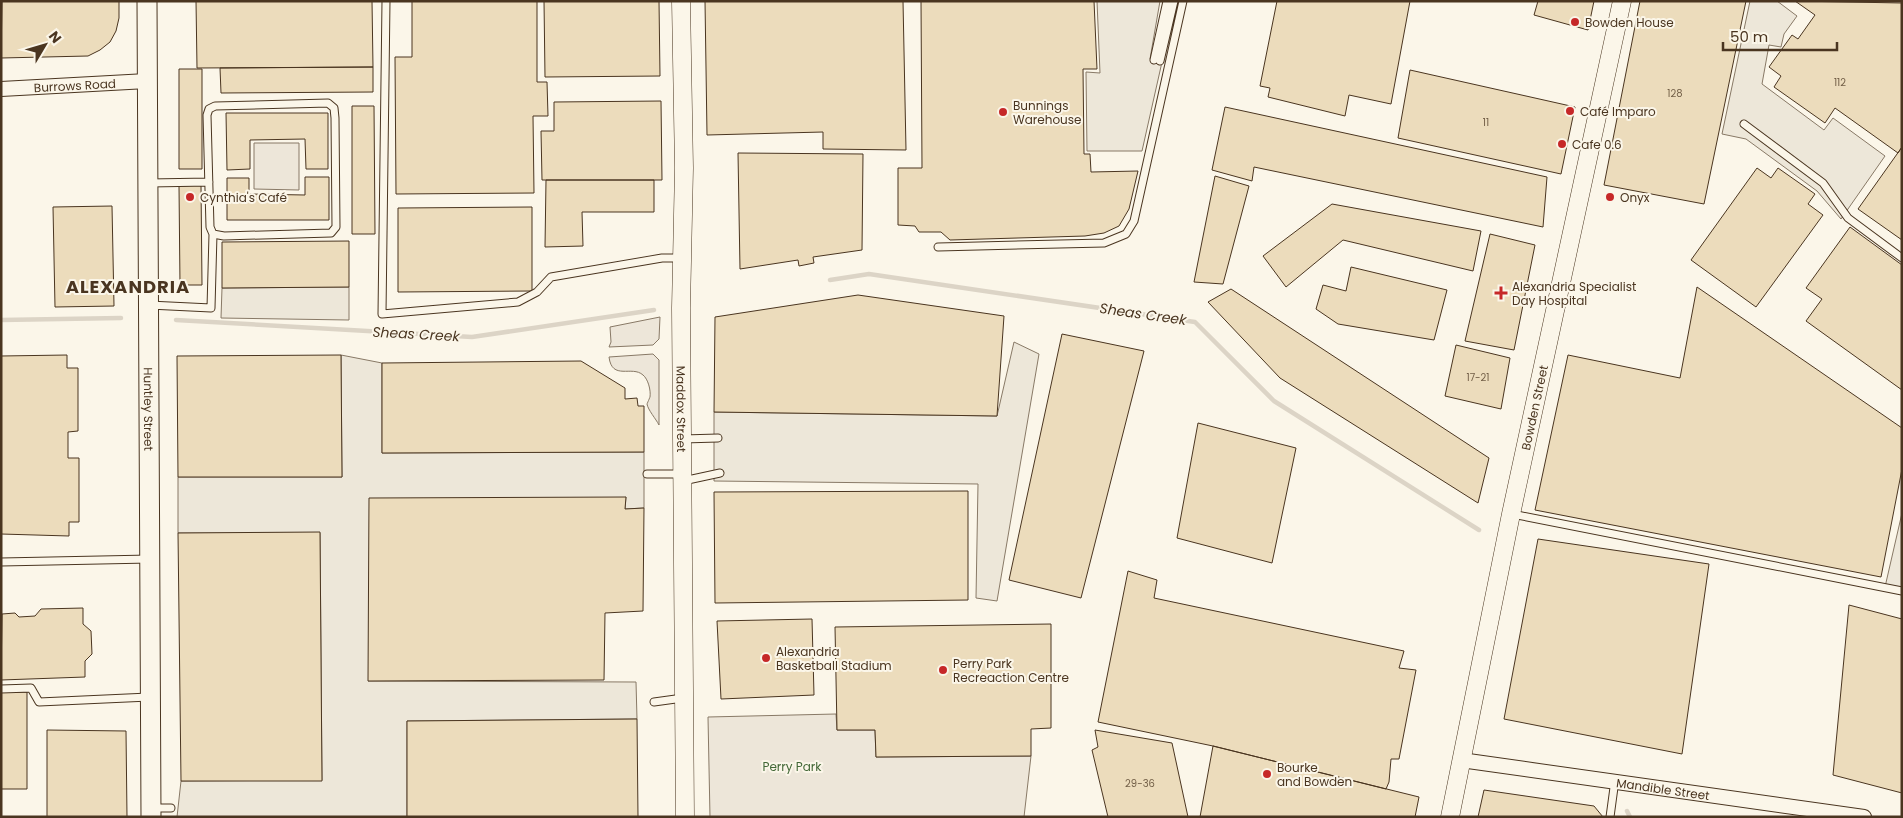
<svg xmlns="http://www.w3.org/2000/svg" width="1903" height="818" viewBox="0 0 1903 818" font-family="Poppins,sans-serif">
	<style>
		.green { fill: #ede6d9; stroke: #887966 }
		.parking { fill: #ede7d9; stroke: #887966 }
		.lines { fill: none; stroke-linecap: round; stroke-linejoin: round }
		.stream { stroke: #dcd4c6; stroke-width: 4.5 }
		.building { fill: #ecdcbc; stroke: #4a3520 }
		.service-casing { stroke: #4a3520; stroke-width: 9 }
		.minor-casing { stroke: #4a3520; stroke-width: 16 }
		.tertiary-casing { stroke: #4a3520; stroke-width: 19 }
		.secondary-casing { stroke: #4a3520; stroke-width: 21 }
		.service { stroke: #fbf6e9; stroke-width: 7 }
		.minor { stroke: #fbf6e9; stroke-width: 14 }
		.tertiary { stroke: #fbf6e9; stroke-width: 18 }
		.secondary { stroke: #fbf6e9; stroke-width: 19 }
		.poi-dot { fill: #c62828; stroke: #fbf6e9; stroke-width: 2 }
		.labels { text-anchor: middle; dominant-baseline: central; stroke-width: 4; stroke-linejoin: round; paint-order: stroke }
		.number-label { font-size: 10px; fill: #725f47 }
		.poi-label { font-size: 12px; fill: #4a3520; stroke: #fbf6e9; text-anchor: start }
		.street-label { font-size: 12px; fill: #4a3520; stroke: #fbf6e9 }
		.park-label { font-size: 12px; fill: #436837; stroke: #fbf6e9 }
		.water-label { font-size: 14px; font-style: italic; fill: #4a3520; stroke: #fbf6e9 }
		.district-label { font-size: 18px; font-weight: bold; letter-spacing: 1px; fill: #4a3520; stroke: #fbf6e9 }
	</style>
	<rect width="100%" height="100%" fill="#fbf6e9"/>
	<path class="green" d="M 254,143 L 299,143 L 299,190 L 254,189 Z
		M 660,317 L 659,339 L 653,345 L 609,347 L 611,342 L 610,327 Z
		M 653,354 L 659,360 L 659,425 C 656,419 648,410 647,404 C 647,404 650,397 650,397 C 651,390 648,379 643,375 C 632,365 612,381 609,357 Z
		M 836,714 L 837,730 L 875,730 L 876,757 L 1031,756 L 1024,817 L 710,817 L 708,717 Z"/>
	<path class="parking" d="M 1097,1 L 1160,1 L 1150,59 L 1162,62 L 1142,151 L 1087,151 L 1086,72 L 1100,73 Z
		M 1750,1 L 1777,1 L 1797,16 L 1784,34 L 1781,47 L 1769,45 L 1762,84 L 1824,130 L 1833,118 L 1885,156 L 1841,219 L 1817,191 L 1746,139 L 1722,134 Z
		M 349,287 L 349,320 L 221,318 L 222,288 Z
		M 1014,342 L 1039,354 L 997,601 L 976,598 L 978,484 L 714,481 L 714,412 L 997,416 Z
		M 341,355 L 382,363 L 382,453 L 644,452 L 644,508 L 625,509 L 626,497 L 368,681 L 636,682 L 637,719 L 407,721 L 407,817 L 177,817 L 181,781 L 322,780 L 320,533 L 178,533 L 178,477 L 342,477 Z
		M 1902,513 L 1902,590 L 1885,587 Z"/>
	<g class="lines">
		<path class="stream" d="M 830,280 L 869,274 L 1195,322 L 1274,401 L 1479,530
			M 1,320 L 121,318
			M 176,320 L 472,337 L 654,310
			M 1627,811 L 1630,817"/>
	</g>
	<path class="building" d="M 2,1 L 119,1 L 119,18 L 116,31 L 110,42 L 100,50 L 88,56 L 1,58 Z
		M 196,1 L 372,1 L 373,67 L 197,68 Z
		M 412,1 L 537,1 L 537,82 L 547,82 L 548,116 L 533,116 L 534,193 L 396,194 L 395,57 L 412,57 Z
		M 544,1 L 659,1 L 660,76 L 545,77 Z
		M 705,1 L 903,1 L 906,150 L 823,149 L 823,132 L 707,135 Z
		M 921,1 L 1094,1 L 1097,69 L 1083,69 L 1084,154 L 1090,154 L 1091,172 L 1138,171 L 1129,209 L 1119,226 L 1104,233 L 1085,236 L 950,240 L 941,232 L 919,232 L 915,226 L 898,225 L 898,168 L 922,168 Z
		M 1277,1 L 1410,1 L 1391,104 L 1349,95 L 1345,116 L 1268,97 L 1270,88 L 1260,86 Z
		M 1538,1 L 1594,1 L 1588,30 L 1534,15 Z
		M 1640,1 L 1746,1 L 1704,204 L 1604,185 Z
		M 1795,1 L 1902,3 L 1902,147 L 1898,153 L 1835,108 L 1825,123 L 1774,87 L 1781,76 L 1769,67 L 1792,35 L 1798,39 L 1815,15 Z
		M 373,67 L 373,92 L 221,93 L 220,68 Z
		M 179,69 L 202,69 L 202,169 L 179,169 Z
		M 1410,70 L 1575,107 L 1561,174 L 1398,138 Z
		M 661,101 L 662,180 L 542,180 L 541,131 L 554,131 L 554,102 Z
		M 352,106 L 374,106 L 375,234 L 352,234 Z
		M 1225,107 L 1547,177 L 1543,227 L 1254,167 L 1252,181 L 1212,170 Z
		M 226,113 L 328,113 L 328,169 L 306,169 L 305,139 L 250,140 L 250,169 L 227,170 Z
		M 1902,147 L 1902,240 L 1858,209 Z
		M 738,153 L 863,154 L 862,250 L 813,257 L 814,263 L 799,266 L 798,260 L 740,269 Z
		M 1757,168 L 1771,178 L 1778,168 L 1815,194 L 1808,204 L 1823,215 L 1756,307 L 1691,260 Z
		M 1215,176 L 1249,186 L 1223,284 L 1194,282 Z
		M 305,177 L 329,177 L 329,220 L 227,220 L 227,178 L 249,178 L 249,194 L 305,195 Z
		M 546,180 L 654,180 L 654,212 L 582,212 L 583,246 L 545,247 Z
		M 201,185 L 202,285 L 180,285 L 179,186 Z
		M 1332,204 L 1481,231 L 1473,271 L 1343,240 L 1286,287 L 1263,256 Z
		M 112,206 L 114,306 L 55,307 L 53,207 Z
		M 532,207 L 532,291 L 398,292 L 398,208 Z
		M 1850,227 L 1902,265 L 1902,390 L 1806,321 L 1822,299 L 1806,288 Z
		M 1490,234 L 1535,245 L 1514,350 L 1465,341 Z
		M 349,241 L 349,287 L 222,288 L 222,242 Z
		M 1351,267 L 1447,290 L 1434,340 L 1338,324 L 1316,309 L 1323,285 L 1346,291 Z
		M 1697,287 L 1902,428 L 1902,469 L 1881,577 L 1535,510 L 1568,355 L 1680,378 Z
		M 1231,289 L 1489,458 L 1478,503 L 1280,378 L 1208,302 Z
		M 858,295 L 1004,316 L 997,416 L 714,412 L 715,317 Z
		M 1062,334 L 1144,351 L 1081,598 L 1009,580 Z
		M 1456,345 L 1510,358 L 1501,409 L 1445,396 Z
		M 67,355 L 67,368 L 78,368 L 78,431 L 68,432 L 68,458 L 79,458 L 79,522 L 69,522 L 69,536 L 1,534 L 1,356 Z
		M 341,355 L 342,477 L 178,477 L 177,356 Z
		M 581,361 L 625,388 L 625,399 L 637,398 L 638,406 L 644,406 L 644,452 L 382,453 L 382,363 Z
		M 1198,423 L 1296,448 L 1272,563 L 1177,538 Z
		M 968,491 L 968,600 L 715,603 L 714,492 Z
		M 626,497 L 625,509 L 644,508 L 643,611 L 605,613 L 604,680 L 368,681 L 369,498 Z
		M 320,532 L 322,781 L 181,781 L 178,533 Z
		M 1538,539 L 1709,564 L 1682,754 L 1504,719 Z
		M 1128,571 L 1157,580 L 1154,598 L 1404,651 L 1399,668 L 1416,670 L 1399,759 L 1391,759 L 1389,782 L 1386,789 L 1213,746 L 1098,722 Z
		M 1849,605 L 1902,619 L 1902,793 L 1833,775 Z
		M 83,608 L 83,624 L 91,631 L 92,654 L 85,661 L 85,677 L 1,680 L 2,614 L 15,613 L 19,617 L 35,616 L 41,609 Z
		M 812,619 L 814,695 L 721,699 L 717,621 Z
		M 1051,624 L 1051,728 L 1031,729 L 1031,756 L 876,757 L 875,730 L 837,730 L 835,627 Z
		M 1,692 L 27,692 L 27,789 L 1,789 Z
		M 637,719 L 638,817 L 407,817 L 407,721 Z
		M 47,730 L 126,731 L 127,817 L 47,817 Z
		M 1095,730 L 1172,743 L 1188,817 L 1108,817 L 1092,750 L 1098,747 Z
		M 1213,746 L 1419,797 L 1415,817 L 1200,817 Z
		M 1484,790 L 1594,806 L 1603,817 L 1478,817 Z"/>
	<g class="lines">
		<g class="service-casing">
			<path id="service" d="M 386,1 L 382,314 L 518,302 L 537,292 L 551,277 L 662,258 L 682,258
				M 1154,60 L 1167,1
				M 1160,61 L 1174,1
				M 328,103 L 334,108 L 335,118 L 336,227 L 331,233 L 224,236 L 213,234 L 210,227 L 207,115 L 209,109 L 215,106 Z
				M 1744,124 L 1823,183 L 1848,218 L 1902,258
				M 149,183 L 209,182
				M 938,247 L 1104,243 L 1126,234 L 1134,221 L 1183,1
				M 149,305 L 211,308 L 213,234
				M 683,439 L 718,438
				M 647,474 L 682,474
				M 683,481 L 720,473
				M 1512,514 L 1902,591
				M 1,562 L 150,559
				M 1,689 L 31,688 L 39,702 L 149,697
				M 654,702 L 683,698
				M 151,808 L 171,808
				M 1610,817 L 1615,780"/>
		</g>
		<g class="minor-casing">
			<g id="minor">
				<path id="s1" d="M 1,89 L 147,81"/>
				<path id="s2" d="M 1461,760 L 1864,817"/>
			</g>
		</g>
		<g class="tertiary-casing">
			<g id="tertiary">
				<path id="s3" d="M 681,1 L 684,168 L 681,308 L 685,817"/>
				<path id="s4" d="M 1450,817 L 1511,514 L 1622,1"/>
			</g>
		</g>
		<g class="secondary-casing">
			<g id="secondary">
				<path id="s5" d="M 147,1 L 151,817"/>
			</g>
		</g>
		<use href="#service" class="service"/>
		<use href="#minor" class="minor"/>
		<use href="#tertiary" class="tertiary"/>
		<use href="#secondary" class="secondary"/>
	</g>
	<g class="poi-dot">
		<circle cx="1575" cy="22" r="5"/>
		<circle cx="1570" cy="111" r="5"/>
		<circle cx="1003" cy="112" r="5"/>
		<circle cx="1562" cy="144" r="5"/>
		<circle cx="190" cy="197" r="5"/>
		<circle cx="1610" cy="197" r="5"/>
		<path d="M1498.5 285.5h5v5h5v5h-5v5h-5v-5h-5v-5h5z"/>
		<circle cx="766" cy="658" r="5"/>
		<circle cx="943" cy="670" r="5"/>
		<circle cx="1267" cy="774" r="5"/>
	</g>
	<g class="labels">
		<g class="number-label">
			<text x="1840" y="82">112</text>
			<text x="1675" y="93">128</text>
			<text x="1486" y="122">11</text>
			<text x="1478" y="377">17-21</text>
			<text x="1140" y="783">29-36</text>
		</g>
		<g class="poi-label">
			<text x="1585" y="22">Bowden House</text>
			<text x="1013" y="105">Bunnings<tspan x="1013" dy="14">Warehouse</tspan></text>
			<text x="1580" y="111">Café Imparo</text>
			<text x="1572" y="144">Cafe 0.6</text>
			<text x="200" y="197">Cynthia's Café</text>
			<text x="1620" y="197">Onyx</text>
			<text x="1512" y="286">Alexandria Specialist<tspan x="1512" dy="14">Day Hospital</tspan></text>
			<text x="776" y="651">Alexandria<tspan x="776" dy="14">Basketball Stadium</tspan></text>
			<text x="953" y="663">Perry Park<tspan x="953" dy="14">Recreaction Centre</tspan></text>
			<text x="1277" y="767">Bourke<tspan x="1277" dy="14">and Bowden</tspan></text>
		</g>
		<g class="street-label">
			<text stroke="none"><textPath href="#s1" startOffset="74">Burrows Road</textPath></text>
			<text stroke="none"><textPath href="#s4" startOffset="418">Bowden Street</textPath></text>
			<text stroke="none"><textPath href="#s5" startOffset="408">Huntley Street</textPath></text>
			<text stroke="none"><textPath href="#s3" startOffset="408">Maddox Street</textPath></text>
			<text stroke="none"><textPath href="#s2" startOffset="204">Mandible Street</textPath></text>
		</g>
		<g class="park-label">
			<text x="792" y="766">Perry Park</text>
		</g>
		<g class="water-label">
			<text transform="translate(1143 314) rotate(8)">Sheas Creek</text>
			<text transform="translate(416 334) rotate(3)">Sheas Creek</text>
		</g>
		<g class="district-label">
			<text x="128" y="286">ALEXANDRIA</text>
		</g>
	</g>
	<rect width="1903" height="818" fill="none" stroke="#4a3520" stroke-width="5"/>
	<g transform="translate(45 45) rotate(52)" stroke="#fbf6e9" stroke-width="4" paint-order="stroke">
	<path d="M0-4L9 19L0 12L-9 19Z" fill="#4a3520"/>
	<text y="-8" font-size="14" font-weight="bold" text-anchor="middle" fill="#4a3520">N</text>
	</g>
	<path d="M1723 42v8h114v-8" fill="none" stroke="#4a3520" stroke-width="2.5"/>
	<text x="1730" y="42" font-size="15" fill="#4a3520" stroke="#fbf6e9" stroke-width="4" paint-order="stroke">50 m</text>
</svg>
